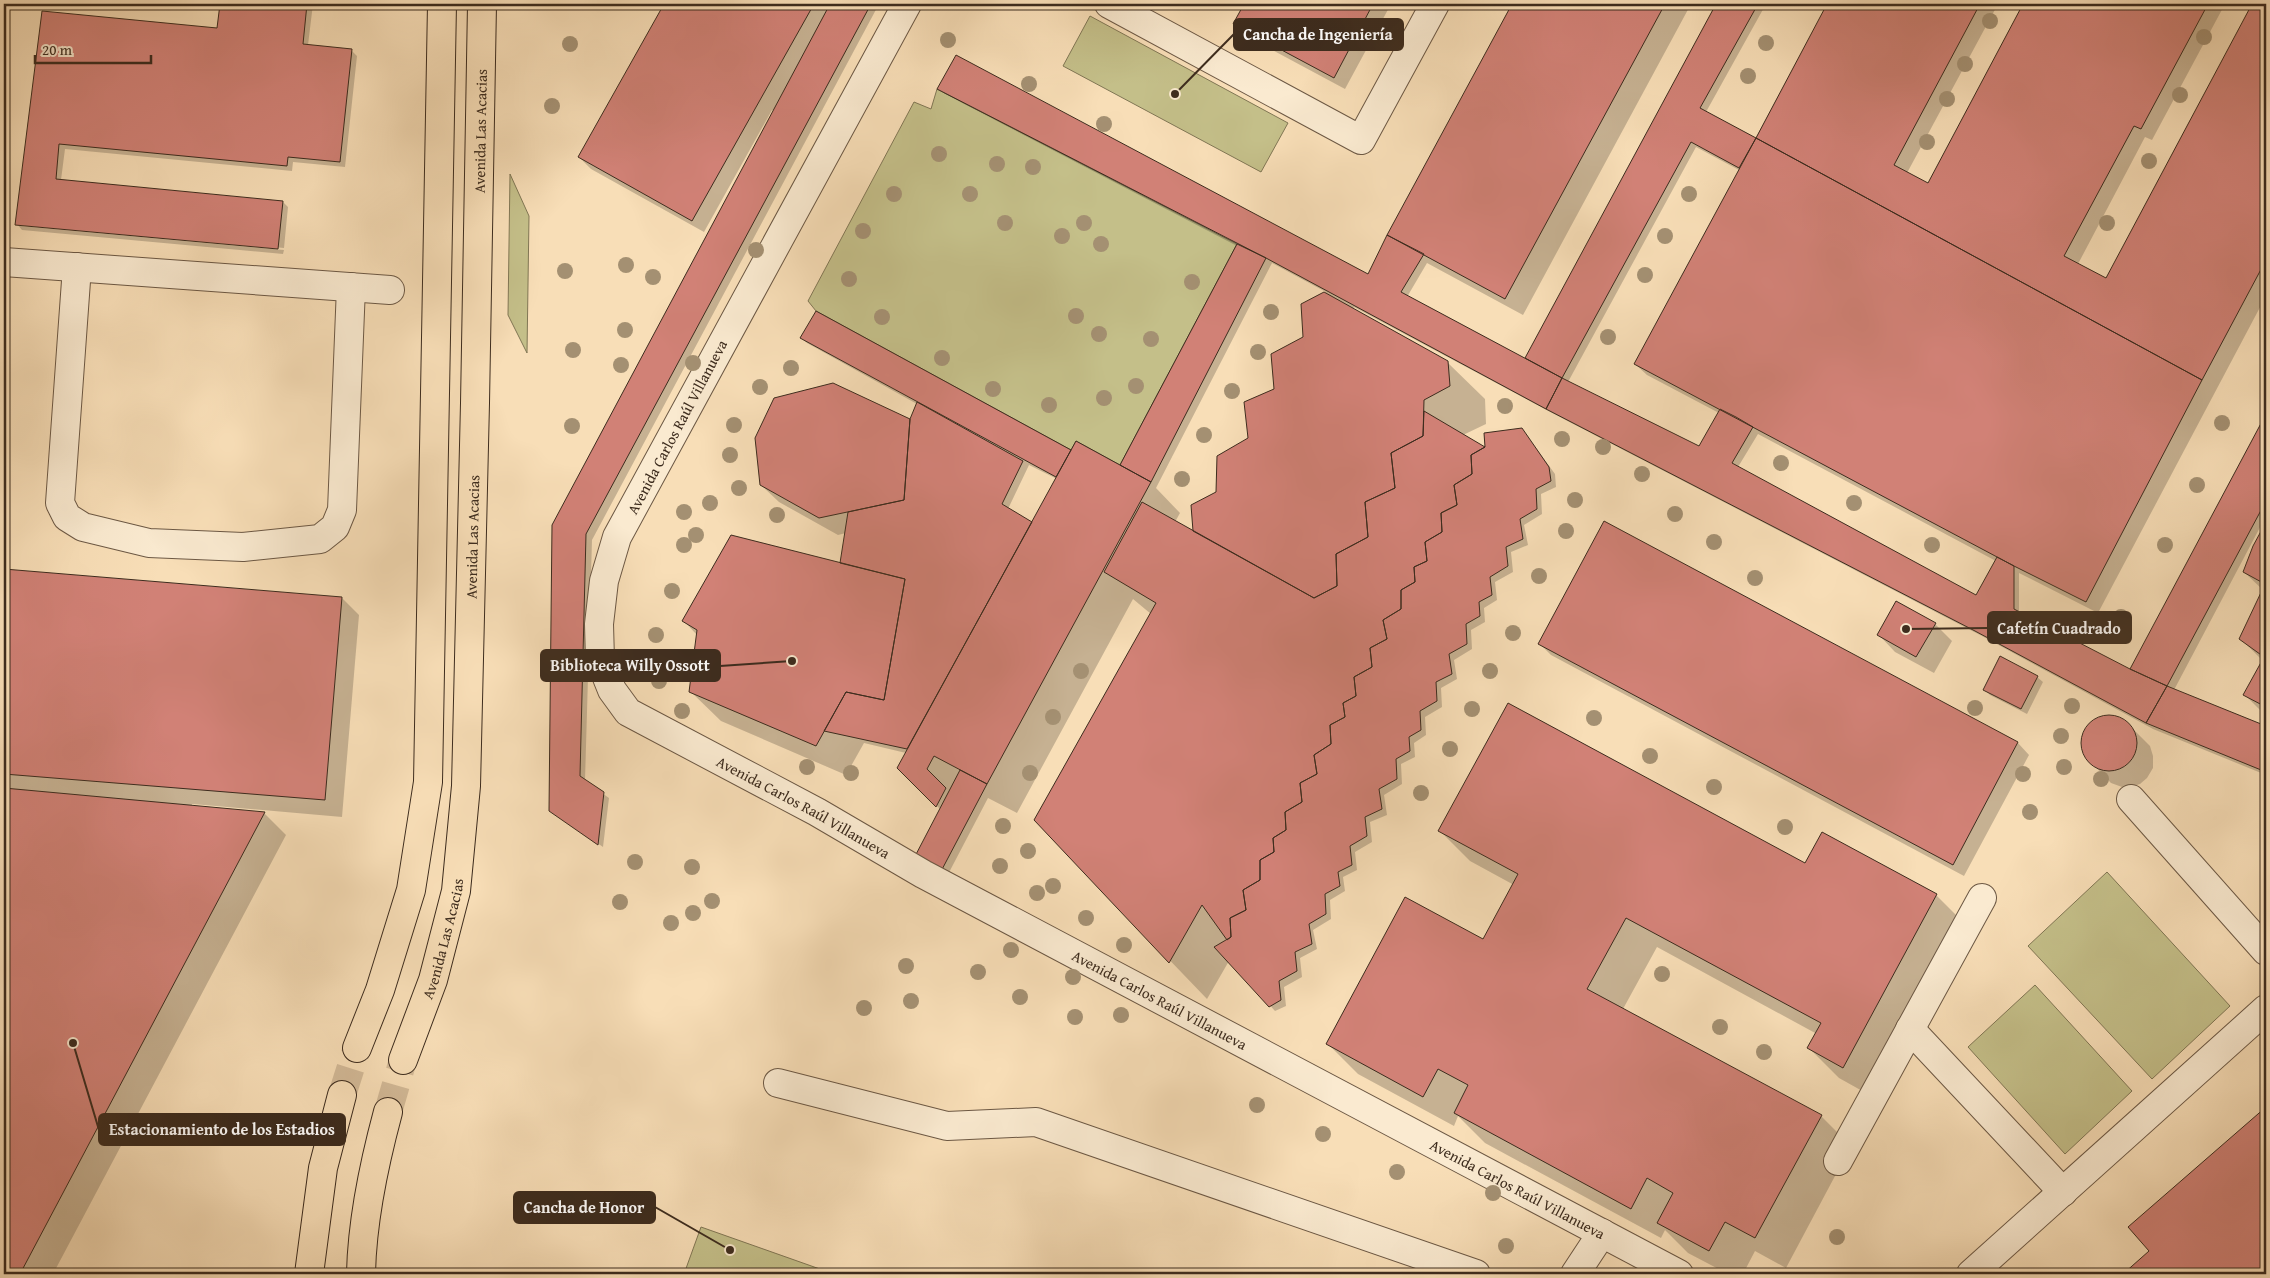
<svg xmlns="http://www.w3.org/2000/svg" width="2270" height="1278" viewBox="0 0 2270 1278" font-family="'Gentium Book Plus',serif">
	<style>
		.green { fill: #c4bf89; stroke: #807654 }
		.shadow { fill: #0003; fill-rule: evenodd }
		.building { fill: #d18176; stroke: #3d2c1e }
		.lines { fill: none; stroke-linecap: round; stroke-linejoin: round }
		.major-tunnel { stroke: #d3ba98; stroke-width: 28; stroke-dasharray: 28 14; stroke-linecap: butt }
		.minor-casing { stroke: #6c5844; stroke-width: 30 }
		.major-casing { stroke: #3d2c1e; stroke-width: 30 }
		.minor { stroke: #faead0; stroke-width: 28 }
		.major { stroke: #f8deb7; stroke-width: 28 }
		.tree { fill: #a49072 }
		.labels { text-anchor: middle; dominant-baseline: central; stroke-width: 4; stroke-linejoin: round; paint-order: stroke }
		.street-label { font-size: 15px; fill: #3d2c1e; stroke: #faead0 }
		.leader { fill: none; stroke: #3d2c1e; stroke-width: 2 }
		.callout-dot { fill: #3d2c1e; stroke: #faead0; stroke-width: 2 }
		.callout { fill: #3d2c1e; stroke: #3d2c1e; stroke-width: 2 }
		.callout-label { font-size: 16px; text-anchor: middle; font-weight: bold; fill: #fff }
	</style>
	<rect width="100%" height="100%" fill="#f8deb7"/>
	<filter id="stains"><feTurbulence type="fractalNoise" baseFrequency=".004" numOctaves="4"/><feColorMatrix values="0 0 0 0 .2 0 0 0 0 .09 0 0 0 0 .02 0 0 0 .5 -.17"/></filter>
	<radialGradient id="worn" r=".72"><stop offset=".6" stop-color="#630" stop-opacity="0"/><stop offset="1" stop-color="#630" stop-opacity=".3"/></radialGradient>
	<path class="green" d="M 1090,16 L 1288,123 L 1261,172 L 1063,66 Z
		M 937,89 L 1237,244 L 1120,465 L 1076,441 L 1071,450 L 816,311 L 808,301 L 914,102 L 931,109 Z
		M 510,174 L 529,216 L 527,353 L 508,315 Z
		M 2107,872 L 2230,1006 L 2152,1079 L 2028,946 Z
		M 2035,985 L 2132,1091 L 2065,1154 L 1968,1047 Z
		M 701,1227 L 834,1274 L 684,1274 Z"/>
	<path class="shadow" d="M 221,4 L 313,4 L 308,45 L 351,50 L 357,56 L 345,167 L 293,162 L 292,171 L 65,149 L 61,180 L 283,202 L 288,207 L 284,248 L 21,224 L 21,226 L 284,250 L 283,254 L 22,230 L 17,224 L 43,13 L 218,30 Z
		M 665,4 L 879,4 L 592,540 L 585,781 L 609,798 L 603,847 L 554,813 L 553,525 L 774,111 L 772,110 L 704,232 L 591,169 L 579,157 Z
		M 1245,4 L 1391,4 L 1345,89 L 1246,36 L 1234,24 Z
		M 1512,4 L 1691,4 L 1523,315 L 1427,263 L 1407,297 L 1526,359 L 1717,4 L 1766,4 L 1706,112 L 1755,139 L 1828,4 L 1998,4 L 1907,173 L 1929,185 L 2025,4 L 2225,4 L 2152,140 L 2145,137 L 2078,264 L 2106,280 L 2253,4 L 2266,4 L 2266,296 L 2098,613 L 2019,573 L 2019,613 L 2131,671 L 2266,416 L 2266,516 L 2174,690 L 2266,727 L 2266,775 L 2153,729 L 1982,636 L 1554,414 L 1354,307 L 1353,309 L 1447,362 L 1485,399 L 1486,424 L 1463,435 L 1487,449 L 1522,429 L 1555,474 L 1556,487 L 1541,494 L 1542,514 L 1524,525 L 1528,545 L 1511,552 L 1513,572 L 1495,582 L 1497,600 L 1484,608 L 1485,622 L 1471,630 L 1472,649 L 1454,660 L 1457,679 L 1441,688 L 1442,707 L 1425,717 L 1426,735 L 1414,743 L 1415,757 L 1401,764 L 1402,784 L 1384,795 L 1387,815 L 1370,822 L 1372,842 L 1355,852 L 1357,870 L 1343,877 L 1345,891 L 1330,900 L 1331,919 L 1313,930 L 1317,949 L 1300,958 L 1302,977 L 1284,987 L 1286,1006 L 1275,1011 L 1229,961 L 1207,999 L 1035,820 L 1151,614 L 1133,599 L 1017,813 L 988,798 L 944,882 L 919,868 L 941,810 L 898,767 L 906,753 L 864,743 L 846,775 L 721,721 L 690,691 L 697,635 L 683,620 L 842,564 L 846,533 L 838,535 L 779,502 L 761,485 L 910,420 L 917,404 L 807,343 L 801,338 L 816,313 L 1071,452 L 1121,466 L 1237,246 L 945,94 L 939,89 L 1368,276 ZM 1696,147 L 1739,170 L 1635,364 L 1647,375 L 1719,413 L 1699,447 L 1568,382 ZM 1272,263 L 1326,292 L 1302,305 L 1304,337 L 1250,439 L 1194,533 L 1175,522 L 1180,513 L 1156,488 ZM 1758,434 L 1996,561 L 1976,597 L 1738,467 ZM 1029,465 L 1057,479 L 1032,523 L 1008,509 Z
		M 1605,522 L 2018,743 L 2029,755 L 1964,876 L 1551,655 L 1540,644 Z
		M 2266,524 L 2266,716 L 2245,695 L 2263,661 L 2241,639 L 2263,590 L 2244,572 Z
		M 4,570 L 342,598 L 359,615 L 342,817 L 192,804 L 192,807 L 264,813 L 286,835 L 53,1274 L 4,1274 Z
		M 1935,624 L 1952,641 L 1934,673 L 1895,652 L 1878,634 Z
		M 2037,677 L 2043,682 L 2027,714 L 1990,695 L 1985,690 Z
		M 2106,716 L 2116,716 L 2132,728 L 2150,746 L 2153,756 L 2153,768 L 2147,778 L 2140,784 L 2131,787 L 2122,787 L 2111,783 L 2086,757 L 2082,743 L 2083,736 L 2094,720 Z
		M 1440,831 L 1805,865 L 1936,895 L 1966,925 L 1873,1097 L 1839,1078 L 1809,1048 L 1817,1034 L 1657,947 L 1623,1009 L 1821,1116 L 1851,1146 L 1786,1268 L 1755,1251 L 1743,1274 L 1728,1274 L 1688,1253 L 1665,1230 L 1661,1238 L 1485,1143 L 1458,1116 L 1454,1126 L 1358,1074 L 1328,1044 L 1483,941 L 1514,885 L 1470,861 Z
		M 2266,1108 L 2266,1274 L 2125,1274 L 2151,1252 L 2130,1227 Z"/>
	<path class="building" d="M 220,4 L 307,4 L 303,44 L 352,49 L 340,162 L 288,157 L 287,166 L 59,144 L 56,179 L 283,201 L 278,249 L 15,225 L 42,11 L 217,28 Z
		M 664,4 L 814,4 L 692,221 L 578,157 Z
		M 830,4 L 871,4 L 586,534 L 580,776 L 604,792 L 598,845 L 549,811 L 552,525 Z
		M 1244,4 L 1373,4 L 1334,78 L 1233,24 Z
		M 1512,4 L 1665,4 L 1505,299 L 1387,235 Z
		M 1716,4 L 1758,4 L 1700,108 L 1756,138 L 1739,168 L 1691,142 L 1562,378 L 1525,358 Z
		M 1827,4 L 1980,4 L 1894,165 L 1928,183 L 2023,4 L 2208,4 L 2141,129 L 2134,126 L 2064,256 L 2106,278 L 2252,4 L 2266,4 L 2266,260 L 2202,380 L 1756,138 Z
		M 956,55 L 1368,274 L 1387,235 L 1424,254 L 1401,292 L 1562,378 L 1546,409 L 1266,258 L 937,89 Z
		M 1756,138 L 2202,380 L 2086,602 L 2014,566 L 1634,364 Z
		M 1237,244 L 1266,258 L 1151,482 L 1120,465 Z
		M 1324,292 L 1448,361 L 1450,386 L 1424,400 L 1423,436 L 1391,453 L 1395,488 L 1365,502 L 1368,537 L 1336,554 L 1337,586 L 1314,598 L 1193,531 L 1191,505 L 1216,492 L 1217,456 L 1248,438 L 1244,402 L 1274,389 L 1271,354 L 1303,337 L 1301,304 Z
		M 816,311 L 1071,450 L 1056,477 L 800,338 Z
		M 1562,378 L 1699,446 L 1720,409 L 1736,417 L 1753,427 L 1732,463 L 1976,595 L 1997,557 L 2014,566 L 2014,609 L 2130,669 L 2167,686 L 2146,723 L 1975,631 L 1546,409 Z
		M 833,383 L 910,419 L 904,500 L 819,518 L 760,485 L 755,438 L 774,398 Z
		M 917,402 L 1023,461 L 1002,504 L 1032,522 L 907,749 L 824,731 L 846,692 L 884,700 L 905,579 L 840,563 L 848,512 L 904,500 L 910,419 Z
		M 1424,411 L 1485,447 L 1471,455 L 1472,474 L 1454,485 L 1457,505 L 1441,513 L 1442,532 L 1425,542 L 1427,561 L 1414,567 L 1415,582 L 1401,590 L 1401,609 L 1383,620 L 1387,639 L 1370,648 L 1372,667 L 1354,677 L 1356,696 L 1343,703 L 1345,717 L 1330,725 L 1331,744 L 1314,755 L 1317,774 L 1300,783 L 1302,802 L 1285,812 L 1286,830 L 1273,838 L 1274,852 L 1260,860 L 1260,880 L 1243,890 L 1246,910 L 1230,918 L 1231,937 L 1227,940 L 1202,905 L 1169,963 L 1034,820 L 1156,603 L 1104,572 L 1142,502 L 1314,598 L 1337,586 L 1336,554 L 1368,537 L 1365,502 L 1395,488 L 1391,453 L 1423,436 Z
		M 2266,414 L 2266,501 L 2167,686 L 2130,669 Z
		M 1522,428 L 1549,467 L 1551,481 L 1536,489 L 1537,509 L 1520,519 L 1523,539 L 1506,547 L 1508,566 L 1490,577 L 1492,595 L 1479,602 L 1480,616 L 1466,624 L 1467,644 L 1449,654 L 1452,674 L 1436,682 L 1437,701 L 1420,711 L 1421,730 L 1409,737 L 1410,751 L 1396,759 L 1397,779 L 1379,789 L 1382,809 L 1365,817 L 1367,836 L 1350,846 L 1352,865 L 1338,872 L 1340,886 L 1325,894 L 1326,914 L 1309,924 L 1312,944 L 1295,952 L 1297,971 L 1279,981 L 1281,1000 L 1269,1007 L 1214,947 L 1231,937 L 1230,918 L 1246,910 L 1243,890 L 1260,880 L 1260,860 L 1274,852 L 1273,838 L 1286,830 L 1285,812 L 1302,802 L 1300,783 L 1317,774 L 1314,755 L 1331,744 L 1330,725 L 1345,717 L 1343,703 L 1356,696 L 1354,677 L 1372,667 L 1370,648 L 1387,639 L 1383,620 L 1401,609 L 1401,590 L 1415,582 L 1414,567 L 1427,561 L 1425,542 L 1442,532 L 1441,513 L 1457,505 L 1454,485 L 1472,474 L 1471,455 L 1485,447 L 1484,433 Z
		M 1076,441 L 1151,482 L 987,784 L 934,756 L 927,769 L 946,788 L 936,807 L 897,768 Z
		M 1604,521 L 2018,742 L 1953,865 L 1538,644 Z
		M 2266,522 L 2266,707 L 2243,695 L 2264,657 L 2239,639 L 2265,584 L 2243,572 L 2253,546 Z
		M 731,535 L 905,579 L 884,700 L 846,692 L 816,746 L 689,692 L 697,630 L 682,621 Z
		M 4,569 L 342,597 L 325,800 L 4,774 Z
		M 1896,601 L 1936,623 L 1916,657 L 1877,635 Z
		M 2000,656 L 2038,676 L 2021,709 L 1983,690 Z
		M 2167,686 L 2266,726 L 2266,772 L 2146,723 Z
		M 1508,703 L 1805,863 L 1822,832 L 1937,894 L 1843,1068 L 1807,1048 L 1821,1023 L 1626,918 L 1587,989 L 1822,1115 L 1755,1238 L 1725,1222 L 1709,1251 L 1657,1223 L 1673,1193 L 1647,1178 L 1631,1209 L 1454,1113 L 1468,1085 L 1438,1069 L 1423,1097 L 1326,1044 L 1405,897 L 1483,939 L 1518,874 L 1438,831 Z
		M2081 743a28 28 0 1 1 56 0a28 28 0 1 1-56 0Z
		M 960,770 L 987,784 L 938,877 L 912,862 Z
		M 4,788 L 265,812 L 20,1274 L 4,1274 Z
		M 2266,1107 L 2266,1274 L 2123,1274 L 2149,1251 L 2128,1227 Z"/>
	<g class="lines">
		<path class="major-tunnel" d="M 342,1095 L 357,1048
			M 388,1112 L 403,1060"/>
		<g class="minor-casing">
			<g id="minor">
				<path id="s1" d="M 907,4 L 617,537 L 604,581 L 599,624 L 600,660 L 612,690 L 628,712 L 817,812 L 923,874 L 1679,1274"/>
				<path d="M 1109,4 L 1361,140 L 1435,4"/>
				<path d="M 4,262 L 390,290"/>
				<path d="M 77,267 L 60,503 L 67,517 L 83,527 L 149,543 L 243,547 L 320,539 L 335,527 L 342,510 L 351,287"/>
				<path d="M 2131,799 L 2266,951"/>
				<path d="M 1910,1029 L 2063,1192"/>
				<path d="M 778,1083 L 947,1126 L 1036,1122 L 1476,1274"/>
				<path d="M 1838,1161 L 1982,898"/>
				<path d="M 1575,1274 L 1602,1233"/>
				<path d="M 1971,1274 L 2266,1009"/>
			</g>
		</g>
		<g class="major-casing">
			<g id="major">
				<path d="M 357,1048 L 380,990 L 411,890 L 428,782 L 442,4"/>
				<path id="s2" d="M 403,1060 L 433,980 L 456,891 L 466,786 L 475,403 L 482,4"/>
				<path d="M 309,1274 L 323,1168 L 342,1095"/>
				<path d="M 361,1274 C 362,1220 374,1164 388,1112"/>
			</g>
		</g>
		<use href="#minor" class="minor"/>
		<use href="#major" class="major"/>
	</g>
	<g class="tree">
		<circle cx="1990" cy="21" r="8"/>
		<circle cx="2204" cy="37" r="8"/>
		<circle cx="948" cy="40" r="8"/>
		<circle cx="1766" cy="43" r="8"/>
		<circle cx="570" cy="44" r="8"/>
		<circle cx="1965" cy="64" r="8"/>
		<circle cx="1748" cy="76" r="8"/>
		<circle cx="1029" cy="84" r="8"/>
		<circle cx="2180" cy="95" r="8"/>
		<circle cx="1947" cy="99" r="8"/>
		<circle cx="552" cy="106" r="8"/>
		<circle cx="1104" cy="124" r="8"/>
		<circle cx="1927" cy="142" r="8"/>
		<circle cx="939" cy="154" r="8"/>
		<circle cx="2149" cy="161" r="8"/>
		<circle cx="997" cy="164" r="8"/>
		<circle cx="1033" cy="167" r="8"/>
		<circle cx="894" cy="194" r="8"/>
		<circle cx="970" cy="194" r="8"/>
		<circle cx="1689" cy="194" r="8"/>
		<circle cx="1005" cy="223" r="8"/>
		<circle cx="1084" cy="223" r="8"/>
		<circle cx="2107" cy="223" r="8"/>
		<circle cx="863" cy="231" r="8"/>
		<circle cx="1062" cy="236" r="8"/>
		<circle cx="1665" cy="236" r="8"/>
		<circle cx="1101" cy="244" r="8"/>
		<circle cx="756" cy="250" r="8"/>
		<circle cx="626" cy="265" r="8"/>
		<circle cx="565" cy="271" r="8"/>
		<circle cx="1645" cy="275" r="8"/>
		<circle cx="653" cy="277" r="8"/>
		<circle cx="849" cy="279" r="8"/>
		<circle cx="1192" cy="282" r="8"/>
		<circle cx="1271" cy="312" r="8"/>
		<circle cx="1076" cy="316" r="8"/>
		<circle cx="882" cy="317" r="8"/>
		<circle cx="625" cy="330" r="8"/>
		<circle cx="1099" cy="334" r="8"/>
		<circle cx="1608" cy="337" r="8"/>
		<circle cx="1151" cy="339" r="8"/>
		<circle cx="573" cy="350" r="8"/>
		<circle cx="1258" cy="352" r="8"/>
		<circle cx="942" cy="358" r="8"/>
		<circle cx="693" cy="363" r="8"/>
		<circle cx="621" cy="365" r="8"/>
		<circle cx="791" cy="368" r="8"/>
		<circle cx="1136" cy="386" r="8"/>
		<circle cx="760" cy="387" r="8"/>
		<circle cx="993" cy="389" r="8"/>
		<circle cx="1232" cy="391" r="8"/>
		<circle cx="1104" cy="398" r="8"/>
		<circle cx="1049" cy="405" r="8"/>
		<circle cx="1505" cy="406" r="8"/>
		<circle cx="2222" cy="423" r="8"/>
		<circle cx="734" cy="425" r="8"/>
		<circle cx="572" cy="426" r="8"/>
		<circle cx="1204" cy="435" r="8"/>
		<circle cx="1562" cy="439" r="8"/>
		<circle cx="1603" cy="447" r="8"/>
		<circle cx="730" cy="455" r="8"/>
		<circle cx="1781" cy="463" r="8"/>
		<circle cx="1642" cy="474" r="8"/>
		<circle cx="1182" cy="479" r="8"/>
		<circle cx="2197" cy="485" r="8"/>
		<circle cx="739" cy="488" r="8"/>
		<circle cx="1575" cy="500" r="8"/>
		<circle cx="710" cy="503" r="8"/>
		<circle cx="1854" cy="503" r="8"/>
		<circle cx="684" cy="512" r="8"/>
		<circle cx="1675" cy="514" r="8"/>
		<circle cx="777" cy="515" r="8"/>
		<circle cx="1566" cy="531" r="8"/>
		<circle cx="696" cy="535" r="8"/>
		<circle cx="1714" cy="542" r="8"/>
		<circle cx="684" cy="545" r="8"/>
		<circle cx="1932" cy="545" r="8"/>
		<circle cx="2165" cy="545" r="8"/>
		<circle cx="1539" cy="576" r="8"/>
		<circle cx="1755" cy="578" r="8"/>
		<circle cx="672" cy="591" r="8"/>
		<circle cx="2121" cy="617" r="8"/>
		<circle cx="1513" cy="633" r="8"/>
		<circle cx="656" cy="635" r="8"/>
		<circle cx="1081" cy="671" r="8"/>
		<circle cx="1490" cy="671" r="8"/>
		<circle cx="659" cy="681" r="8"/>
		<circle cx="2072" cy="706" r="8"/>
		<circle cx="1975" cy="708" r="8"/>
		<circle cx="1472" cy="709" r="8"/>
		<circle cx="682" cy="711" r="8"/>
		<circle cx="1053" cy="717" r="8"/>
		<circle cx="1594" cy="718" r="8"/>
		<circle cx="2061" cy="736" r="8"/>
		<circle cx="1450" cy="749" r="8"/>
		<circle cx="1650" cy="756" r="8"/>
		<circle cx="807" cy="767" r="8"/>
		<circle cx="2064" cy="767" r="8"/>
		<circle cx="851" cy="773" r="8"/>
		<circle cx="1030" cy="773" r="8"/>
		<circle cx="2023" cy="774" r="8"/>
		<circle cx="2101" cy="779" r="8"/>
		<circle cx="1714" cy="787" r="8"/>
		<circle cx="1421" cy="793" r="8"/>
		<circle cx="2030" cy="812" r="8"/>
		<circle cx="1003" cy="826" r="8"/>
		<circle cx="1785" cy="827" r="8"/>
		<circle cx="1028" cy="851" r="8"/>
		<circle cx="635" cy="862" r="8"/>
		<circle cx="1000" cy="866" r="8"/>
		<circle cx="692" cy="867" r="8"/>
		<circle cx="1053" cy="886" r="8"/>
		<circle cx="1037" cy="893" r="8"/>
		<circle cx="712" cy="901" r="8"/>
		<circle cx="620" cy="902" r="8"/>
		<circle cx="693" cy="913" r="8"/>
		<circle cx="1086" cy="918" r="8"/>
		<circle cx="671" cy="923" r="8"/>
		<circle cx="1124" cy="945" r="8"/>
		<circle cx="1011" cy="950" r="8"/>
		<circle cx="906" cy="966" r="8"/>
		<circle cx="978" cy="972" r="8"/>
		<circle cx="1662" cy="974" r="8"/>
		<circle cx="1073" cy="977" r="8"/>
		<circle cx="1020" cy="997" r="8"/>
		<circle cx="911" cy="1001" r="8"/>
		<circle cx="864" cy="1008" r="8"/>
		<circle cx="1121" cy="1015" r="8"/>
		<circle cx="1075" cy="1017" r="8"/>
		<circle cx="1720" cy="1027" r="8"/>
		<circle cx="1764" cy="1052" r="8"/>
		<circle cx="1257" cy="1105" r="8"/>
		<circle cx="1323" cy="1134" r="8"/>
		<circle cx="1397" cy="1172" r="8"/>
		<circle cx="1493" cy="1193" r="8"/>
		<circle cx="1837" cy="1237" r="8"/>
		<circle cx="1506" cy="1246" r="8"/>
	</g>
	<g class="labels">
		<g class="street-label">
			<text stroke="none"><textPath href="#s2" startOffset="938">Avenida Las Acacias</textPath></text>
			<text transform="translate(677 427) rotate(-62)">Avenida Carlos Raúl Villanueva</text>
			<text stroke="none"><textPath href="#s2" startOffset="532">Avenida Las Acacias</textPath></text>
			<text stroke="none"><textPath href="#s1" startOffset="991">Avenida Carlos Raúl Villanueva</textPath></text>
			<text stroke="none"><textPath href="#s2" startOffset="128">Avenida Las Acacias</textPath></text>
			<text stroke="none"><textPath href="#s1" startOffset="1396">Avenida Carlos Raúl Villanueva</textPath></text>
			<text stroke="none"><textPath href="#s1" startOffset="1801">Avenida Carlos Raúl Villanueva</textPath></text>
		</g>
	</g>
	<path class="leader" d="M1175 94L1234 34M1906 629L1988 628M792 661L720 666M73 1043L99 1130M730 1250L655 1207"/>
	<g class="callout-dot">
		<circle cx="1175" cy="94" r="5"/>
		<circle cx="1906" cy="629" r="5"/>
		<circle cx="792" cy="661" r="5"/>
		<circle cx="73" cy="1043" r="5"/>
		<circle cx="730" cy="1250" r="5"/>
	</g>
	<g class="callout">
		<rect x="1234" y="19" width="169" height="31" rx="5"/>
		<rect x="1988" y="612" width="143" height="31" rx="5"/>
		<rect x="541" y="650" width="179" height="31" rx="5"/>
		<rect x="99" y="1114" width="246" height="31" rx="5"/>
		<rect x="514" y="1192" width="141" height="31" rx="5"/>
	</g>
	<g class="callout-label">
		<text x="1318" y="40">Cancha de Ingeniería</text>
		<text x="2059" y="634">Cafetín Cuadrado</text>
		<text x="630" y="671">Biblioteca Willy Ossott</text>
		<text x="222" y="1135">Estacionamiento de los Estadios</text>
		<text x="584" y="1213">Cancha de Honor</text>
	</g>
	<rect width="2270" height="1278" fill="none" stroke="#f8deb7" stroke-width="20"/>
	<rect x="5" y="5" width="2260" height="1268" fill="none" stroke="#3d2c1e" stroke-width="2.5"/>
	<rect x="10" y="10" width="2250" height="1258" fill="none" stroke="#3d2c1e"/>
	<path d="M35 55v8h116v-8" fill="none" stroke="#3d2c1e" stroke-width="2.5"/>
	<text x="42" y="55" font-size="15" fill="#3d2c1e" stroke="#faead0" stroke-width="4" paint-order="stroke">20 m</text>
	<rect width="100%" height="100%" filter="url(#stains)"/>
	<rect width="100%" height="100%" fill="url(#worn)"/>
</svg>
